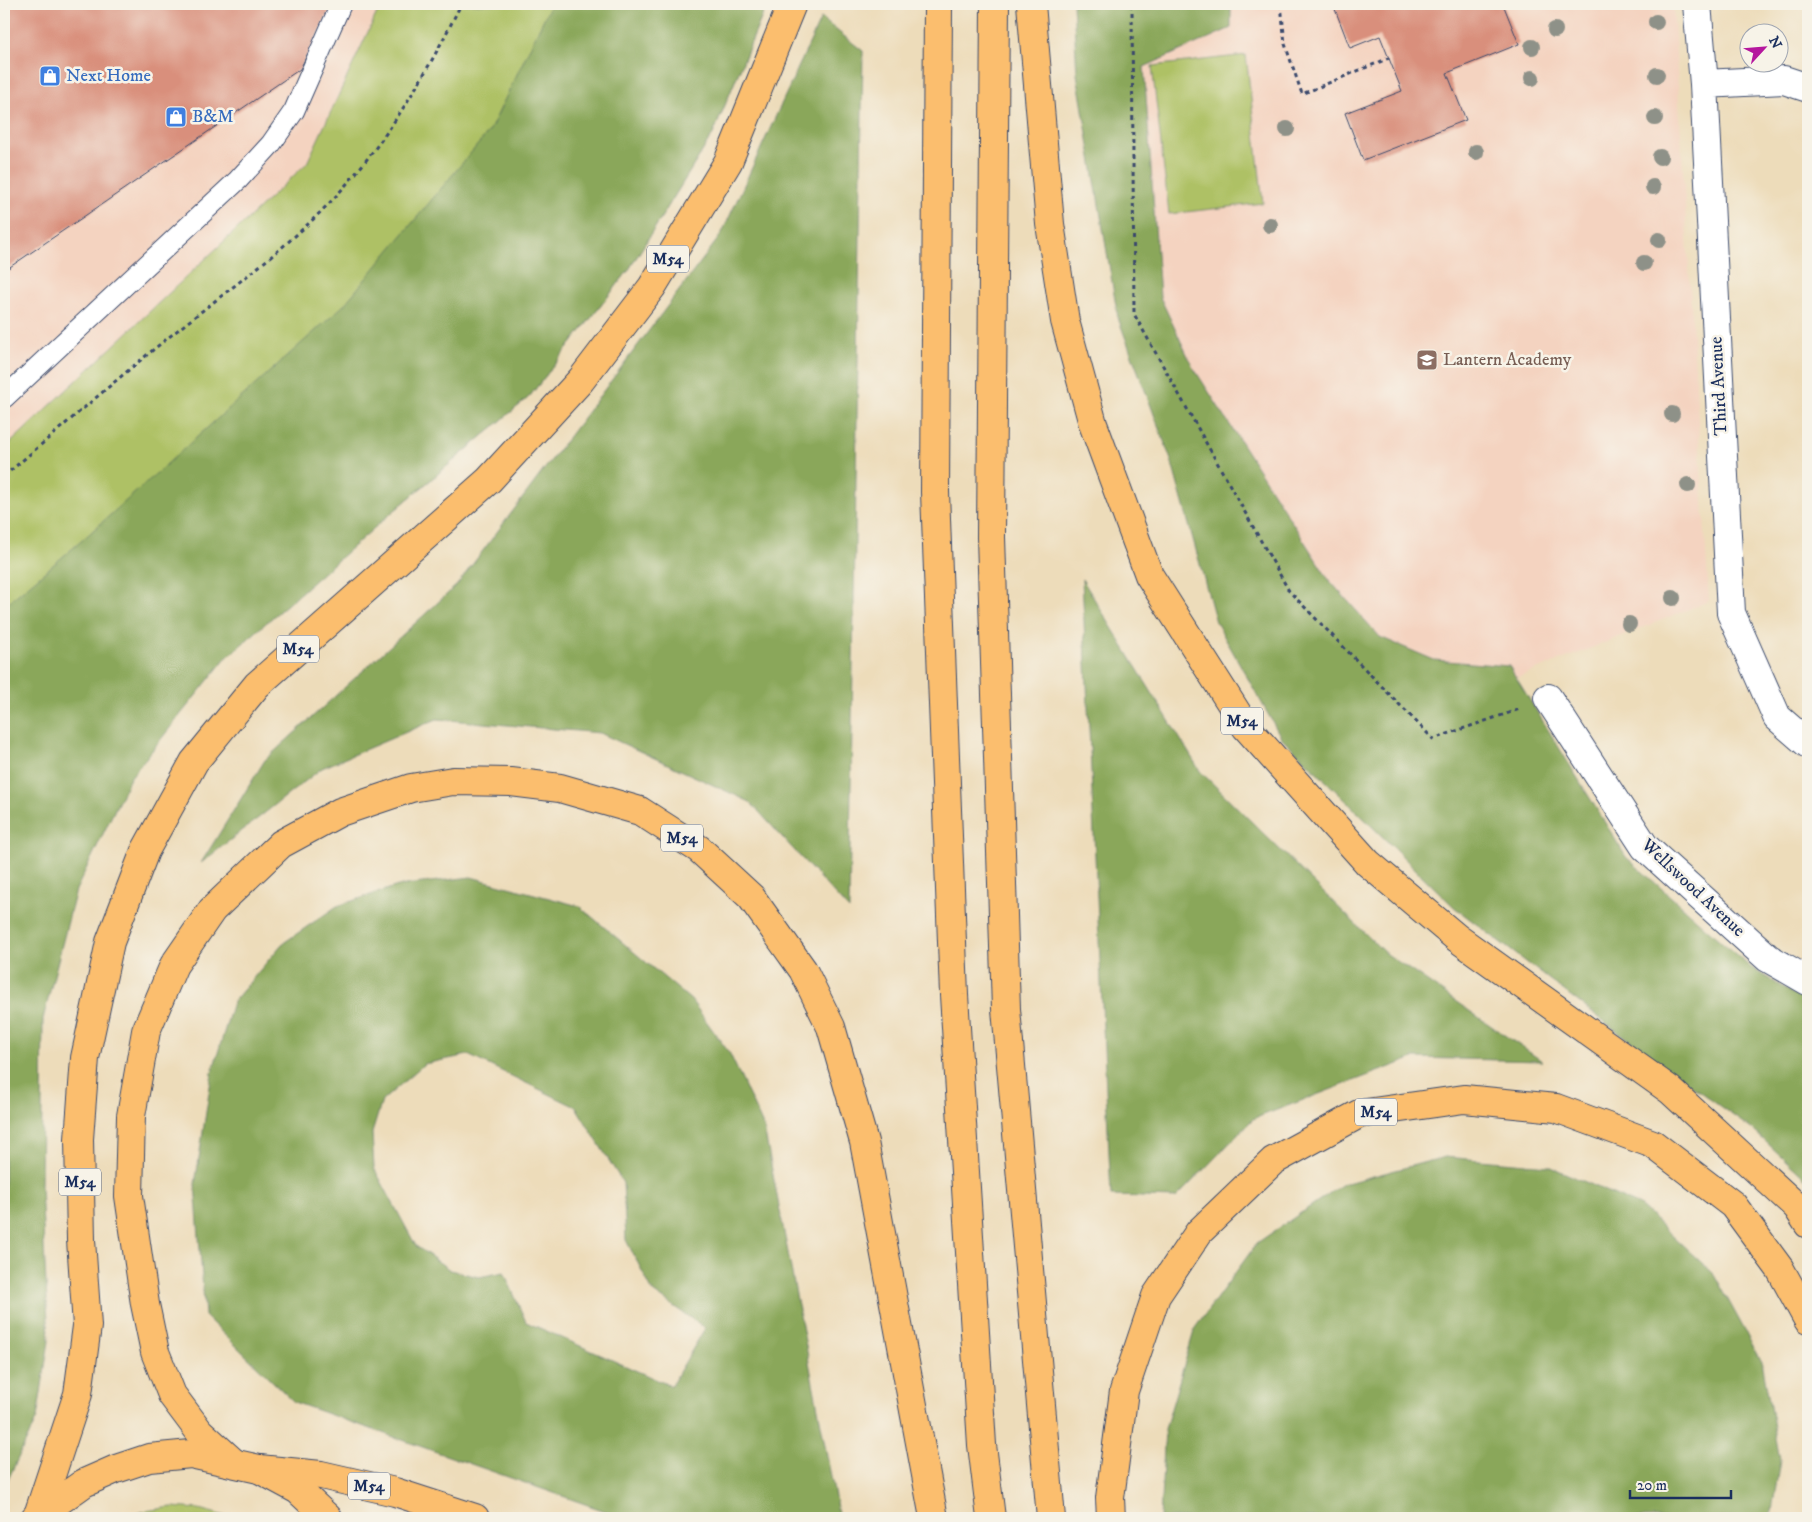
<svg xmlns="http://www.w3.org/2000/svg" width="1812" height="1522" viewBox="0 0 1812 1522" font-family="'IM FELL DW Pica',serif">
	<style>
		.built { fill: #f4d3c0 }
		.green { fill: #aec165; stroke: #647862 }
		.forest { fill: #8aa75a; stroke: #526b5c; fill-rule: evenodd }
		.building { fill: #d98f7b }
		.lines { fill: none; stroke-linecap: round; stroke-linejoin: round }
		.service-casing { stroke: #3a496c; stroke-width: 22 }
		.minor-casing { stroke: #3a496c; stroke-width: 30 }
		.primary-casing { stroke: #3a496c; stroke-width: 30 }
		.motorway-casing { stroke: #3a496c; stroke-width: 30 }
		.path { stroke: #3a496c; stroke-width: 3; stroke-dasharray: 4 4; stroke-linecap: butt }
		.service { stroke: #fff; stroke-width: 20 }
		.minor { stroke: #fff; stroke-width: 28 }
		.primary { stroke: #fbbe6e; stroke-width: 28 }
		.motorway { stroke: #fbbe6e; stroke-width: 28 }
		.tree { fill: #8e9188 }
		.labels { text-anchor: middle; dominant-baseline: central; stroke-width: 5; stroke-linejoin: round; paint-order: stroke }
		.shield { fill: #f7f3e8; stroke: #5d6a87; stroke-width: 1 }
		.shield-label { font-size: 16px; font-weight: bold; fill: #1b2f5e }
		.shop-label { font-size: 18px; fill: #366cbe; stroke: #f7f3e8; text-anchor: start }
		.education-label { font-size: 18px; fill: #785e54; stroke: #f7f3e8; text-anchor: start }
		.street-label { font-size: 18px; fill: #1b2f5e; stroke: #f7f3e8 }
	</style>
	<rect width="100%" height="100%" fill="#f7f3e8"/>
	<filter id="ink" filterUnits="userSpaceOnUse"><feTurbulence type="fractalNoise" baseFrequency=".02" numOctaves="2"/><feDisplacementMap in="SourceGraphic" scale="10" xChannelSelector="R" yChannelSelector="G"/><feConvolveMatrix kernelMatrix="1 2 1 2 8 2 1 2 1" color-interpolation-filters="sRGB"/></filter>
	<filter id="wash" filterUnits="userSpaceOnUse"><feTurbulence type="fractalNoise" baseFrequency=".0096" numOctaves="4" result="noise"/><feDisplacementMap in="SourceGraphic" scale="20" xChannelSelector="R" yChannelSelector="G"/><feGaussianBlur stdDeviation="1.12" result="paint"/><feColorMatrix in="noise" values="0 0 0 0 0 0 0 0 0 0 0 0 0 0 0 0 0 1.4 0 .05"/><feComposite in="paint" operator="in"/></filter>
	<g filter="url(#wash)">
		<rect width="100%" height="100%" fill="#eddcba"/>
		<path class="built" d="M 4,4 L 381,4 L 307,163 L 4,449 Z
			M 1132,4 L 1673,4 L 1709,601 L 1414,719 L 1134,314 Z"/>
		<path class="green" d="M 381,4 L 767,4 L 713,134 L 628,271 L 529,397 L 389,515 L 4,639 L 4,449 L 307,163 Z
			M 1246,55 L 1263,203 L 1169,214 L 1152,66 Z
			M 172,1507 L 199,1509 L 232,1518 L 120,1518 L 145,1511 Z"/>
		<path class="forest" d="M 551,4 L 767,4 L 713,134 L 628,271 L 529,397 L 389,515 L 225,659 L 130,778 L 76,890 L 43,1019 L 41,1188 L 49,1341 L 37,1418 L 4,1488 L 4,606 L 79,543 L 343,306 L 490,130 Z
			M 1073,4 L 1231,4 L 1231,28 L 1144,67 L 1160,297 L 1193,367 L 1329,580 L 1380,637 L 1434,660 L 1509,666 L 1626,857 L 1750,967 L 1808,1003 L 1808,1181 L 1753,1130 L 1639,1048 L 1454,907 L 1281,737 L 1216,622 L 1171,460 L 1118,318 L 1077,74 Z
			M 821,18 L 863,51 L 849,910 L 750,802 L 600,733 L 437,719 L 322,768 L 201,863 L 265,760 L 457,585 L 721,235 Z
			M 1082,579 L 1200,771 L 1384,952 L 1542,1061 L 1414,1058 L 1253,1119 L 1176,1198 L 1111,1196 Z
			M 471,877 L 579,906 L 691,1000 L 730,1054 L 764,1128 L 839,1518 L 625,1518 L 294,1402 L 205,1316 L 195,1184 L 212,1073 L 233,1002 L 282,944 L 337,906 L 398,886 ZM 468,1055 L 576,1107 L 623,1183 L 626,1240 L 653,1292 L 705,1328 L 671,1386 L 526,1322 L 504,1272 L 479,1277 L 450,1270 L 416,1246 L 374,1168 L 372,1133 L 382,1101 L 424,1064 Z
			M 1445,1157 L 1549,1166 L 1640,1206 L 1714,1274 L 1762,1362 L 1780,1460 L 1771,1518 L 1160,1518 L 1165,1429 L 1195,1328 L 1257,1243 L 1343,1184 Z"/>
		<g id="blocks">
			<path class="building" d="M 10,4 L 333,4 L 300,69 L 4,271 L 4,8 Z
				M 1333,4 L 1503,4 L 1519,44 L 1447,73 L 1466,120 L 1363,160 L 1345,113 L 1402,91 L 1380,36 L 1350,48 Z"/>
		</g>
	</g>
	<g filter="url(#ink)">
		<use href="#blocks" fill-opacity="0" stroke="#3a496c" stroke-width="1"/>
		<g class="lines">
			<g class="service-casing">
				<path id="service" d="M 4,398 L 238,180 L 271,144 L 294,111 L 341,4"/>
			</g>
			<g class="minor-casing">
				<path id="minor" d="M 1697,4 L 1704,84 L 1731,613 L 1777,717 L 1808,744
					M 1704,84 L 1784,80 L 1808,88
					M 1548,698 L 1645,847 L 1768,958 L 1808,981"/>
			</g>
			<g class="primary-casing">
				<path id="primary" d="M 35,1518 L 84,1483 L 116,1469 L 149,1458 L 191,1454 L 259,1469 L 298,1490 L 328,1518"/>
			</g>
			<g class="motorway-casing">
				<path id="motorway" d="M 938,4 L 935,492 L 954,995 L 982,1445 L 991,1518
					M 995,4 L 991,537 L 1006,1009 L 1051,1518
					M 1031,4 L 1050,224 L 1065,321 L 1093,424 L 1149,575 L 1246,727 L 1368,863 L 1457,938 L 1670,1090 L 1797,1207 L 1808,1224
					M 232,1461 L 199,1431 L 172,1395 L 155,1352 L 145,1304 L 129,1196 L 131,1116 L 146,1031 L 174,965 L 212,910 L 281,844 L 340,812 L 411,788 L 453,781 L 511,782 L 560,788 L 640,811 L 699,849 L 751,897 L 803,970 L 831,1027 L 864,1142 L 934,1518
					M 259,1469 L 321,1475 L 395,1492 L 475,1518
					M 38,1515 L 78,1394 L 87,1326 L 81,1240 L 79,1139 L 85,1058 L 110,942 L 145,851 L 194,762 L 257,685 L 489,480 L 581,380 L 652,287 L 728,162 L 792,4
					M 1111,1518 L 1110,1498 L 1124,1391 L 1156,1296 L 1199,1232 L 1273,1161 L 1359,1114 L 1464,1099 L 1556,1108 L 1653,1144 L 1733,1205 L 1780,1269 L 1808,1320"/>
			</g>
			<path class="path" d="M 1132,4 L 1134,314 L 1289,591 L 1433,739 L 1520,709
				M 1281,4 L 1285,44 L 1302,94 L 1389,58
				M 4,476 C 59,430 113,382 169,337 C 226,291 286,250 336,196 C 388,139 428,72 461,4"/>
			<use href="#service" class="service"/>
			<use href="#minor" class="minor"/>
			<use href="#primary" class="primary"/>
			<use href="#motorway" class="motorway"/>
		</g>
		<g class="tree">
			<circle cx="1656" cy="22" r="8"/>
			<circle cx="1555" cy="30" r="8"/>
			<circle cx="1532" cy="47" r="8"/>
			<circle cx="1657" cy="75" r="8"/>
			<circle cx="1532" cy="78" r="8"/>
			<circle cx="1655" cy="118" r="8"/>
			<circle cx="1287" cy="129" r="8"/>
			<circle cx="1476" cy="152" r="8"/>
			<circle cx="1660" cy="157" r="8"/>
			<circle cx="1653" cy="187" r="8"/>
			<circle cx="1270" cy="225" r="8"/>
			<circle cx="1659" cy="240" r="8"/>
			<circle cx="1644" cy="263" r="8"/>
			<circle cx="1672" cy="414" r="8"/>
			<circle cx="1688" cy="485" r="8"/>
			<circle cx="1673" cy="598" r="8"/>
			<circle cx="1629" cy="624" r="8"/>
		</g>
	</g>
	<defs>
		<g id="shop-square" transform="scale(1.125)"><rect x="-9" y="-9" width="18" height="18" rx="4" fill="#3f7fe0" stroke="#f7f3e8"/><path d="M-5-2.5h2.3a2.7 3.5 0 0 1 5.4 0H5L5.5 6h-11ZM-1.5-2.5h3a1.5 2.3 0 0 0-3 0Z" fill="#fff"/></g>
		<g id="school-square" transform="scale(1.125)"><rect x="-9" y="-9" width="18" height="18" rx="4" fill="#8d6e63" stroke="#f7f3e8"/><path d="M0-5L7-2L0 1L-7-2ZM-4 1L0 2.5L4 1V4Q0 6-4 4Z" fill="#fff"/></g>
	</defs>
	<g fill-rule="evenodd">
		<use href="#shop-square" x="50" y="76"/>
		<use href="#shop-square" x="176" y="117"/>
		<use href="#school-square" x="1427" y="360"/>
	</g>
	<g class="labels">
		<g class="shield">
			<rect x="647" y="245.5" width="42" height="27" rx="4"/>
			<rect x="277" y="635.5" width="42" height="27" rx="4"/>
			<rect x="1221" y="707.5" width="42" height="27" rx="4"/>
			<rect x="661" y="824.5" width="42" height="27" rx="4"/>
			<rect x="1355" y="1098.5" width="42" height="27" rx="4"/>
			<rect x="59" y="1168.5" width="42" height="27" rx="4"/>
			<rect x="348" y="1472.5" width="42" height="27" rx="4"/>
		</g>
		<g class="shield-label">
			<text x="668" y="259">M54</text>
			<text x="298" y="649">M54</text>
			<text x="1242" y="721">M54</text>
			<text x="682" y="838">M54</text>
			<text x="1376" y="1112">M54</text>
			<text x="80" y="1182">M54</text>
			<text x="369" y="1486">M54</text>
		</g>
		<g class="shop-label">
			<text x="66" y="76">Next Home</text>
			<text x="192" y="117">B&amp;M</text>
		</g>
		<g class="education-label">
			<text x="1443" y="360">Lantern Academy</text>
		</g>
		<g class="street-label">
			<text transform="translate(1719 386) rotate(-93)">Third Avenue</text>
			<text transform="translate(1693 888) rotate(43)">Wellswood Avenue</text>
		</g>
	</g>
	<rect width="1812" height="1522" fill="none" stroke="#f7f3e8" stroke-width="20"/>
	<g transform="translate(1764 48) rotate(64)"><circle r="24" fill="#f7f3e8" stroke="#9fa5b1"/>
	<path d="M0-4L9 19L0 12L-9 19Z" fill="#b5179e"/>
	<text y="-8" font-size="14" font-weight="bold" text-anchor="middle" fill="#1b2f5e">N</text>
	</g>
	<path d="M1630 1490v8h101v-8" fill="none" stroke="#1b2f5e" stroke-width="2.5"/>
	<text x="1637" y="1490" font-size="15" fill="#1b2f5e" stroke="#f7f3e8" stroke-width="4" paint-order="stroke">20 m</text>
</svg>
